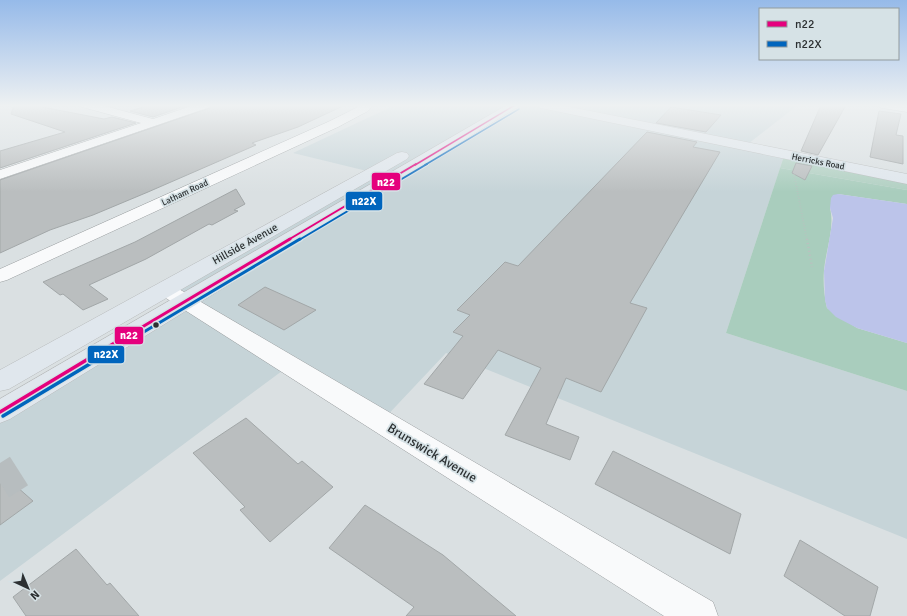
<svg xmlns="http://www.w3.org/2000/svg" width="907" height="616" viewBox="0 0 907 616" font-family="Signika,sans-serif">
	<style>
		.built { fill: #c6d4d8 }
		.green { fill: #b1d0c2 }
		.forest { fill: #a9cdbd }
		.water { fill: #bcc4ea }
		.building { fill: #babebf; stroke: #a2a7a8 }
		.lines { fill: none; stroke-linecap: round; stroke-linejoin: round }
		.minor-tunnel { stroke: #b7bdbf; stroke-width: 34; stroke-dasharray: 34 17; stroke-linecap: butt }
		.minor-casing { stroke: #989c9e; stroke-width: 1 }
		.major-casing { stroke: #b8bbbc; stroke-width: 1 }
		.path-far1 { stroke: #bcbfbf; stroke-width: 2; stroke-dasharray: 0.5 2; stroke-linecap: butt }
		.path { stroke: #bcbfbf; stroke-width: 2.5; stroke-dasharray: 1 3; stroke-linecap: butt }
		.minor { fill: #f9fafb; fill-rule: evenodd }
		.major { fill: #e0e7ed; fill-rule: evenodd }
		.bus-1-far3-casing { stroke: #d6e2e6; stroke-width: 3 }
		.bus-1-far2-casing { stroke: #d6e2e6; stroke-width: 4 }
		.bus-1-far1-casing { stroke: #d6e2e6; stroke-width: 6 }
		.bus-1-casing { stroke: #d6e2e6; stroke-width: 6 }
		.bus-2-far3-casing { stroke: #d6e2e6; stroke-width: 3 }
		.bus-2-far2-casing { stroke: #d6e2e6; stroke-width: 4 }
		.bus-2-far1-casing { stroke: #d6e2e6; stroke-width: 6 }
		.bus-2-casing { stroke: #d6e2e6; stroke-width: 6 }
		.bus-1-far3 { stroke: #e5007d; stroke-width: 1.5 }
		.bus-1-far2 { stroke: #e5007d; stroke-width: 2 }
		.bus-1-far1 { stroke: #e5007d; stroke-width: 3 }
		.bus-1 { stroke: #e5007d; stroke-width: 3.5 }
		.bus-2-far3 { stroke: #0065bd; stroke-width: 1.5 }
		.bus-2-far2 { stroke: #0065bd; stroke-width: 2 }
		.bus-2-far1 { stroke: #0065bd; stroke-width: 3 }
		.bus-2 { stroke: #0065bd; stroke-width: 3.5 }
		.bus-dot { fill: #2c3032; stroke: #d6e2e6; stroke-width: 1.5 }
		.labels { text-anchor: middle; dominant-baseline: central; stroke-width: 3.5; stroke-linejoin: round; paint-order: stroke }
		.far-street-label { font-size: 9px; fill: #2c3032; stroke: #d6e2e6 }
		.street-label { font-size: 11px; fill: #2c3032; stroke: #d6e2e6 }
		.near-street-label { font-size: 13px; fill: #2c3032; stroke: #d6e2e6 }
		.line-badge { stroke: #d6e2e6; stroke-width: 1.5 }
		.badge-label { font-size: 11px; text-anchor: middle; font-weight: bold; fill: #fff }
	</style>
	<rect width="100%" height="100%" fill="#dae0e2"/>
	<path class="built" d="M 395,105 L 798,105 L 744,147 L 784,156 L 726,333 L 907,391 L 907,539 L 446,353 L 381,422 L 282,371 L 0,581 L 0,412 L 185,302 L 165,289 L 371,172 L 293,153 Z"/>
	<path class="green" d="M 784,156 L 907,180 L 907,190 L 780,168 Z"/>
	<path class="forest" d="M 780,168 L 907,190 L 907,204 L 838,194 L 830,208 C 835,228 826,249 824,270 C 823,282 824,296 827,308 L 857,328 L 907,343 L 907,391 L 726,333 Z"/>
	<path class="water" d="M 838,194 L 907,204 L 907,343 L 857,328 L 836,317 L 827,308 L 825,300 L 824,271 L 833,218 L 830,208 L 831,198 L 833,195 Z"/>
	<path class="building" d="M 14,105 L 32,105 L 104,119 L 112,117 L 136,123 L 0,168 L 0,151 L 65,132 L 11,114 Z
		M 150,105 L 188,105 L 153,117 L 130,111 Z
		M 212,105 L 345,105 L 298,127 L 252,143 L 256,145 L 148,192 L 93,215 L 50,230 L 0,253 L 0,180 L 210,108 Z
		M 821,105 L 846,105 L 818,155 L 801,151 Z
		M 671,107 L 721,115 L 706,132 L 656,123 Z
		M 879,111 L 901,114 L 896,135 L 903,136 L 903,164 L 870,157 Z
		M 647,132 L 697,142 L 693,147 L 720,152 L 630,303 L 647,308 L 601,392 L 566,378 L 546,424 L 579,437 L 570,460 L 505,435 L 541,368 L 498,350 L 463,399 L 424,384 L 463,336 L 453,332 L 470,315 L 457,310 L 505,262 L 518,266 Z
		M 796,163 L 812,166 L 805,180 L 792,173 Z
		M 236,189 L 245,204 L 234,210 L 238,211 L 212,225 L 209,224 L 146,259 L 89,285 L 108,299 L 83,310 L 63,294 L 60,295 L 43,282 L 135,242 Z
		M 265,287 L 316,310 L 284,330 L 238,305 Z
		M 246,418 L 298,464 L 302,461 L 333,487 L 270,542 L 240,510 L 245,507 L 193,453 Z
		M 613,451 L 741,514 L 730,554 L 595,484 Z
		M 0,472 L 33,501 L 0,525 Z
		M 365,505 L 443,555 L 516,616 L 406,616 L 414,607 L 329,548 Z
		M 800,540 L 878,587 L 870,616 L 845,616 L 784,576 Z
		M 76,549 L 107,585 L 110,583 L 139,616 L 26,616 L 13,597 Z"/>
	<g class="lines">
		<path class="minor-tunnel" d="M 0,483 L 19,471"/>
		<g class="minor-casing">
			<path id="minor" d="M 81,105 L 101,105 L 153,119 L 194,105 L 211,105 L 210,107 L 0,179 L 0,170 L 141,123 L 82,107 Z
				M 357,105 L 370,105 L 371,107 L 368,111 L 338,127 L 7,280 L 0,282 L 0,269 L 330,121 L 358,107 Z
				M 877,105 L 907,106 L 907,112 L 882,108 Z
				M 165,283 L 172,285 L 713,602 L 718,616 L 664,616 L 158,293 L 155,289 L 158,285 Z"/>
		</g>
		<g class="major-casing">
			<path id="major" d="M 507,105 L 521,105 L 10,419 L 0,423 L 0,399 Z
				M 536,105 L 560,105 L 907,174 L 907,184 L 541,108 Z
				M 402,152 L 407,153 L 409,156 L 407,159 L 9,389 L 0,391 L 0,370 L 397,153 Z"/>
		</g>
		<path class="path-far1" d="M 794,174 L 807,240"/>
		<path class="path" d="M 807,239 L 812,267"/>
		<use href="#minor" class="minor"/>
		<use href="#major" class="major"/>
		<g class="bus-1-far3-casing">
			<path id="bus-1-far3" d="M 415,165 L 515,105"/>
		</g>
		<g class="bus-1-far2-casing">
			<path id="bus-1-far2" d="M 288,240 L 416,164"/>
		</g>
		<g class="bus-1-far1-casing">
			<path id="bus-1-far1" d="M 127,336 L 290,239"/>
		</g>
		<g class="bus-1-casing">
			<path id="bus-1" d="M 0,412 L 128,335"/>
		</g>
		<g class="bus-2-far3-casing">
			<path id="bus-2-far3" d="M 425,165 L 519,109"/>
		</g>
		<g class="bus-2-far2-casing">
			<path id="bus-2-far2" d="M 299,240 L 427,164"/>
		</g>
		<g class="bus-2-far1-casing">
			<path id="bus-2-far1" d="M 137,336 L 300,239"/>
		</g>
		<g class="bus-2-casing">
			<path id="bus-2" d="M 3,416 L 138,335"/>
		</g>
		<use href="#bus-1-far3" class="bus-1-far3"/>
		<use href="#bus-1-far2" class="bus-1-far2"/>
		<use href="#bus-1-far1" class="bus-1-far1"/>
		<use href="#bus-1" class="bus-1"/>
		<use href="#bus-2-far3" class="bus-2-far3"/>
		<use href="#bus-2-far2" class="bus-2-far2"/>
		<use href="#bus-2-far1" class="bus-2-far1"/>
		<use href="#bus-2" class="bus-2"/>
	</g>
	<linearGradient id="sky" x2="0" y2="1"><stop stop-color="#96bae9"/><stop offset="0.55" stop-color="#eef1f2"/><stop offset="1" stop-color="#eef1f2" stop-opacity="0"/></linearGradient>
	<rect width="907" height="192" fill="url(#sky)"/>
	<circle class="bus-dot" cx="156" cy="325" r="3.5"/>
	<g class="labels">
		<g class="far-street-label">
			<text transform="translate(818 162) rotate(11)">Herricks Road</text>
			<text transform="translate(185 193) rotate(-25)">Latham Road</text>
		</g>
		<g class="street-label">
			<text transform="translate(245 244) rotate(-29)">Hillside Avenue</text>
		</g>
		<g class="near-street-label">
			<text transform="translate(432 453) rotate(31)">Brunswick Avenue</text>
		</g>
	</g>
	<g class="line-badge">
		<rect x="371" y="172" width="30" height="19" rx="4" fill="#e5007d"/>
		<rect x="345" y="191" width="38" height="20" rx="4" fill="#0065bd"/>
		<rect x="114" y="326" width="30" height="19" rx="4" fill="#e5007d"/>
		<rect x="87" y="345" width="38" height="19" rx="4" fill="#0065bd"/>
	</g>
	<g class="badge-label">
		<text x="386" y="186">n22</text>
		<text x="364" y="205">n22X</text>
		<text x="129" y="339">n22</text>
		<text x="106" y="358">n22X</text>
	</g>
	<rect x="759" y="8" width="140" height="52" fill="#d6e2e6" stroke="#929b9e"/>
	<rect x="767" y="21" width="20" height="6" fill="#e5007d" stroke="#929b9e"/>
	<text x="795" y="28" font-size="12" fill="#2c3032">n22</text>
	<rect x="767" y="41" width="20" height="6" fill="#0065bd" stroke="#929b9e"/>
	<text x="795" y="48" font-size="12" fill="#2c3032">n22X</text>
	<g transform="translate(28 588) rotate(136)" stroke="#d6e2e6" stroke-width="3" paint-order="stroke">
	<path d="M0-3L7 15L0 10L-7 15Z" fill="#2c3032"/>
	<text y="-6" font-size="11" font-weight="bold" text-anchor="middle" fill="#2c3032">N</text>
	</g>
</svg>
